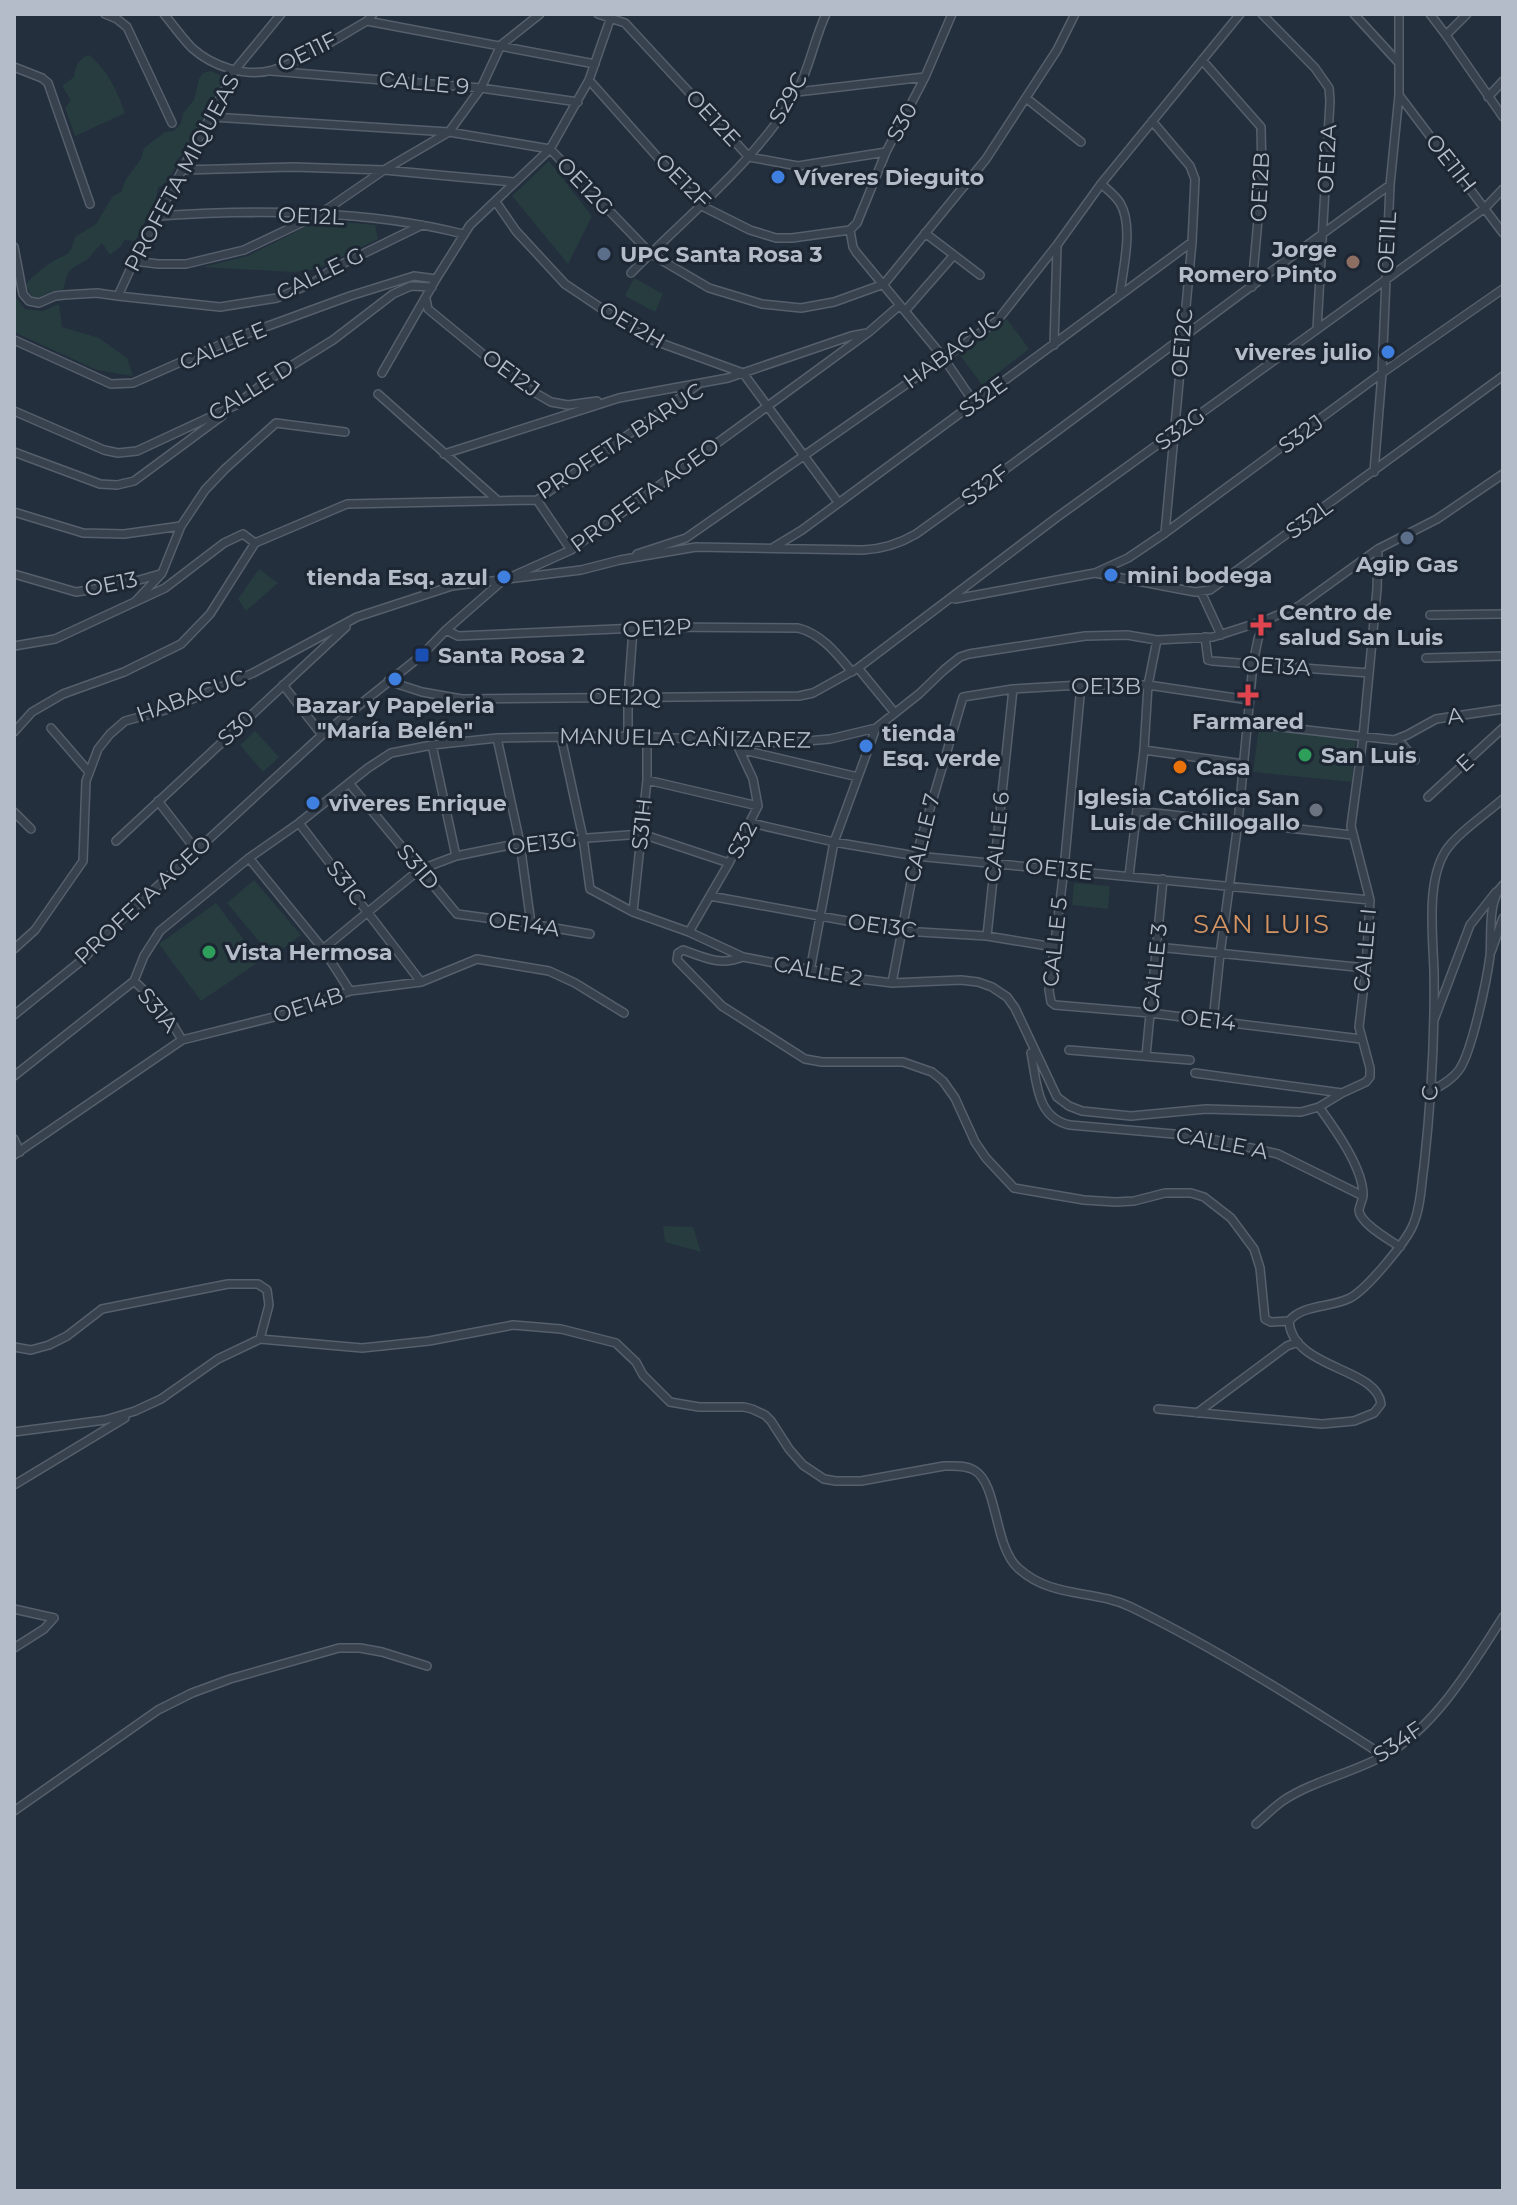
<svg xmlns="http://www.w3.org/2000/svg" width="1517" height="2205" viewBox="0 0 1517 2205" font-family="Montserrat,sans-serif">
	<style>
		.green { fill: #263c3f }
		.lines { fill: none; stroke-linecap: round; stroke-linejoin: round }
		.street-casing { stroke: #565f6c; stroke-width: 10 }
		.street { stroke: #38414e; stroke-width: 7 }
		.shop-dot { fill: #3f7fe0; stroke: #1d2633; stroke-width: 3 }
		.service-dot { fill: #5c6f8a; stroke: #1d2633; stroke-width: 3 }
		.education-dot { fill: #8d6e63; stroke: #1d2633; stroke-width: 3 }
		.health-dot { fill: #e0444e; stroke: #1d2633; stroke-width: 3 }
		.transit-dot { fill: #1a4fb4; stroke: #1d2633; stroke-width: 3 }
		.leisure-dot { fill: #2e9e5b; stroke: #1d2633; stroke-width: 3 }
		.food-dot { fill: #e8710a; stroke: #1d2633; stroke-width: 3 }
		.worship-dot { fill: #6b7280; stroke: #1d2633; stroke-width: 3 }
		.labels { text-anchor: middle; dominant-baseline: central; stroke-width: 6; stroke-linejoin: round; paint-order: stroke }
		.street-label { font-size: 22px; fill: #b4bcc9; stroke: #1d2633 }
		.poi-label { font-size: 22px; font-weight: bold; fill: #b4bcc9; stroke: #1d2633; text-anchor: start }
		.quarter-label { font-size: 26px; letter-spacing: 2px; fill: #d59563; stroke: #1d2633 }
	</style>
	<rect width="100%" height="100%" fill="#242f3e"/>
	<path class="green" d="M 89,55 C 108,70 117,91 125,113 L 75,136 L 65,108 L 71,100 L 62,86 L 74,77 C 76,65 78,59 89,55 Z
		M 211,71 L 222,76 C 221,82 220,89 218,95 C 213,109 189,152 177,159 L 175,168 L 165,185 L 158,187 L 156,200 L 135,241 L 124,240 L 121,246 L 110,255 L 102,243 L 87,260 L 74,267 L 68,273 L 63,290 L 52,291 L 37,299 L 31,295 L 26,285 C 30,278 45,266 52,262 C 67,253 70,257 75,237 L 96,224 L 113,196 L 121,192 L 126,179 L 141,159 L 144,148 L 165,132 L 174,131 L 181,123 L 183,113 L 194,100 L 199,79 L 203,73 Z
		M 549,161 L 592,216 L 568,264 L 512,196 Z
		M 319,220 L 375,225 L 378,239 L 317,269 L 294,272 L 203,267 L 248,256 Z
		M 634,278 L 663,294 L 655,312 L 625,296 Z
		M 14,295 L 25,309 L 42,311 L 59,304 L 62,327 L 99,338 L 127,358 L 133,376 L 97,370 L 14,332 Z
		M 1007,319 L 1029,349 L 982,385 L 960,355 Z
		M 259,569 L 278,583 L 246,611 L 238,599 Z
		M 1259,728 L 1356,737 L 1352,782 L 1253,772 Z
		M 255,731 L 279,757 L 263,772 L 240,745 Z
		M 254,880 L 301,935 L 272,957 L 227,903 Z
		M 1074,883 L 1110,886 L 1108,909 L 1072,905 Z
		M 216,903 L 260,961 L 201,1001 L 159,944 Z
		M 663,1226 L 693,1227 L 701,1252 L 665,1242 Z"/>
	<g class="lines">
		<g class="street-casing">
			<path id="street" d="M 105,14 L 117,19 L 127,27 L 172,123
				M 164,14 C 173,25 182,38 192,48 C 212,66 246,78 273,70 C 306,59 337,38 367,21 L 373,14
				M 598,14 L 625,23 L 749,157 L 798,166 L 886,152
				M 1262,14 L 1315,68 L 1329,88 L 1330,101 L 1317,329
				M 1354,14 L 1398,62
				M 1430,14 L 1446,35 L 1503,117
				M 367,21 L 595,64
				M 1446,35 L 1467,14
				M 1202,60 L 1261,127 L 1262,174 L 1252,287
				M 14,67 L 42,78 L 48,83 L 90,204
				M 271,71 L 481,88 L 578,102
				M 589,80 L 700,205 L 750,230 L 776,238 L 792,238 L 850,230
				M 797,92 L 925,77
				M 1399,95 L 1503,233
				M 1488,97 L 1503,81
				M 1026,98 L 1081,142
				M 212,117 L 449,132 L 550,149 L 651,254 L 709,288 L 762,304 L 801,308 L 834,302 L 884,284
				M 1152,121 L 1190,166 L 1195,179 L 1192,242 L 1165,533
				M 183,170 L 293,167 L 384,170 L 514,182
				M 1101,184 C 1108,190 1115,195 1120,203 C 1134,226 1123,268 1120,294
				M 496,202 L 516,231 L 565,284 L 644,337 L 743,373 L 838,502
				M 158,216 C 254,209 370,210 463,234
				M 850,230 L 857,223 L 886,152 L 925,77 L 952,14
				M 850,230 L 853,247 L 856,252 L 943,357 L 975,404
				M 925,233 L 980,275
				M 14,247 L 23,294 L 29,301 L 39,303 L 55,296 L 64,295 L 97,293 L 118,296 L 134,261 L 235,70 L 281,14
				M 134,261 L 158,264 L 186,264 L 244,250 L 320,214 L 384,170 L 449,132 L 481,88 L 501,45 L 540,14
				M 631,273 C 686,217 755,162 795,95 C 809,71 814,39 826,14
				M 884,284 L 986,159 L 1057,50 L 1075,14
				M 118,296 L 220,307 L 277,298 L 313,283 L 334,268 L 422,225
				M 426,299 L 428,309 L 512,378 L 532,391 L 551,402 L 568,405 L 597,401
				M 905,311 L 954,255
				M 14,340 L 111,384 L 133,383 L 238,337 L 350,296 L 414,276 L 436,279
				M 1054,345 L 1057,247
				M 382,373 L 436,279 L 470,225 L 550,149 L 589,80 L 612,14
				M 378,394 L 496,499
				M 14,411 L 104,450 L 118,453 L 137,451 L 236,405 L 265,382 L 333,340 L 393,294 L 411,286 L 432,287
				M 14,452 L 100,484 L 117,485 L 134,481 L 222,416
				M 444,454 L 619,398 L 728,378 L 851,336 L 867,333
				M 1374,472 L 1382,373 L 1390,185 L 1399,95 L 1399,14
				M 537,500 L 571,550
				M 14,512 L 83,533 L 124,534 L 181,526
				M 774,547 L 802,530 L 1192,242
				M 637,554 L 686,538 L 997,321 L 1057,245 L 1101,184 L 1240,14
				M 1095,573 L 1128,558 L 1165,533 L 1382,373 L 1503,289
				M 14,574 L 76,592 L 122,585 L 160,574
				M 513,576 L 571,550 L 869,332 L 900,305
				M 1201,592 L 1221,635
				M 955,599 L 1095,573 L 1195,592 L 1210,590 L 1503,376
				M 135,602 L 162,573 L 181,526 L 205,490 L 225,469 L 276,423 L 345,432
				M 1430,615 L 1503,614
				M 446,630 L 458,636 L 661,627 L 798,628 C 822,634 837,654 852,672
				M 1205,637 L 1208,660 L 1212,661 L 1369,673
				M 14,646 L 55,639 L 165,588 L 224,543 L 243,534 L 255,543
				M 1426,658 L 1503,656
				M 858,668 L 895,713
				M 388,681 L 422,692 L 462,699 L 799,696 L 813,693 L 858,668 L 1056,518 L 1485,208 L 1503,189
				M 283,685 L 322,735
				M 1081,685 L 1064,869 L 1049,990 L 1051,1002 L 1055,1005 L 1150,1013 L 1361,1039
				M 1247,723 L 1394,740 L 1407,735 L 1436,719 L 1503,709
				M 51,728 L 89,772
				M 14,732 L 32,712 L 63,694 L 124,672 L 181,644 L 210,614 L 255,543 L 347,504 L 537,500 L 699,384
				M 628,736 L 628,698 L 633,629
				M 561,737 L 583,838 L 590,889 L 633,912 L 689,932 L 743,957 L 860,979 L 892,983 L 961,980 L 978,982 L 992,987 L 1007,997 L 1015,1008 L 1057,1097 L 1069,1106 L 1082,1111 L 1131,1116 L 1206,1109 L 1301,1112 L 1319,1107 L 1342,1093
				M 497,738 L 520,843 L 531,924
				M 1398,739 L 1415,760
				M 432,745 L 456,856
				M 739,749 L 858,777
				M 1144,750 L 1244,764
				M 647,780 L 758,806
				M 349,783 L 457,914 L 531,924 L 590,934
				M 1428,797 L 1503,728
				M 158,801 L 196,850
				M 1137,811 L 1352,835
				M 14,812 L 31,829
				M 299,823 L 421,982
				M 751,823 L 834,842 L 916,856 L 1370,900
				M 116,841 L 346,627
				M 249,858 L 323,949 L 350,991
				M 1129,876 L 1144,750 L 1148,685 L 1157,640
				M 710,896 L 902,931 L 987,936 L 1054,947
				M 633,912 L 647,780 L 647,737
				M 689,932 L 729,863 L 758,806 L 753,779 L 739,749 L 740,741
				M 987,936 L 1013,689
				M 1157,947 L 1366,968
				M 14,949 L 35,930 L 83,861 L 86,781 L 98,749 L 110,734 L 125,721 L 169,709 L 253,673 L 357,617 L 452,586 L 581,570 L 620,560 L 696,547 L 863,550 C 883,549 899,544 916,534 C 1076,420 1230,299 1390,185
				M 323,949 L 419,870 L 456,856 L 520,843 L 642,834 L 729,863
				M 1491,952 L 1503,918
				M 743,957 C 719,966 706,958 683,950 L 678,953 L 677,960 L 722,1006 L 805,1059 L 822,1062 L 903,1062 L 932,1072 L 943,1081 L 955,1098 L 975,1142 L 986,1158 L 1014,1188 L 1084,1200 L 1116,1202 L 1134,1201 L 1165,1193 L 1191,1193 L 1204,1197 L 1231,1218 L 1254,1249 L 1260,1268 L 1265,1319 L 1271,1322 L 1289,1321
				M 810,971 L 834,842 L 876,728
				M 134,981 L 163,1008 L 182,1040
				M 892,983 L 916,856 L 963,697 L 1013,689 L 1081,685 L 1148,685 L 1249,700
				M 14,1015 L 81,961 L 122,919 L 322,735 L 422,655 L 446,630 L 502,581
				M 1434,1020 L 1470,925 L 1496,892
				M 1213,1021 L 1220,954 L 1238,823 L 1253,664 L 1258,639 L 1266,620
				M 1069,1050 L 1190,1060
				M 1031,1053 C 1037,1082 1036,1118 1070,1125 L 1197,1136 L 1278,1154 L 1363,1196 C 1364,1169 1335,1129 1319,1107
				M 1146,1056 L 1163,879
				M 1195,1073 L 1342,1093 L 1366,1082 L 1370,1077 L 1370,1068 L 1359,1027 L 1366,968 L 1370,900 L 1351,826 L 1363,737 L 1377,589 L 1378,549
				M 14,1076 L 134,981 L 144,956 L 160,931 L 249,858 L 299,823 L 368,768 L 391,753 L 432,745 L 497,738 L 628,736 L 784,743 L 830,739 L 876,728 L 919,694 L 944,670 L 960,657 L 969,654 L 1085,636 L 1127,635 L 1157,640 L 1213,637 L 1266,620 L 1299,606 L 1378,549 L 1437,519 L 1503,474
				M 1430,1092 C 1440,1086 1452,1080 1459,1070 C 1472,1052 1487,979 1490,956 C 1492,936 1487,900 1503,885
				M 14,1139 L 20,1152
				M 14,1155 L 182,1040 L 294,1012 L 350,991 L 421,982 L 477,959 L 549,971 L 575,983 L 624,1013
				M 1363,1196 C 1363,1198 1359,1208 1359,1210 C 1359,1223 1390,1240 1400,1247
				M 14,1347 L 31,1350 L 49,1345 L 67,1336 L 102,1309 L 228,1284 L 258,1284 L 267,1290 L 269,1305 L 260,1339
				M 1158,1409 L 1322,1424 L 1354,1421 L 1374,1413 L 1381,1404 C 1377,1367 1292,1369 1289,1321 C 1303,1304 1331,1308 1350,1298 C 1366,1290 1406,1242 1413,1225 C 1421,1207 1421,1185 1424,1166 C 1431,1102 1435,1036 1434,972 C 1433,937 1426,883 1445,852 C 1455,835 1487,813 1503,799
				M 1197,1413 L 1287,1346 L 1298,1342
				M 14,1432 L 105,1420 L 135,1411 L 161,1399 L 218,1359 L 260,1339 L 362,1348 L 429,1341 L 513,1325 L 561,1329 L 616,1343 L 636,1362 L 643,1375 L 670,1402 L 699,1407 L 744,1407 L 752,1409 L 765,1415 L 771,1421 L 789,1449 L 803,1465 L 824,1479 L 836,1481 L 861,1481 L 944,1466 C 954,1466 965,1465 974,1470 C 998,1483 994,1547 1018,1568 C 1052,1599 1093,1589 1131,1607 C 1219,1650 1302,1703 1384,1756
				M 14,1485 L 125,1418
				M 14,1609 L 54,1618
				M 14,1648 L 44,1629 L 54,1618
				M 14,1811 L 158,1710 L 192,1693 L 230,1679 L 339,1648 L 360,1648 L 382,1652 L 427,1666
				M 1256,1824 C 1265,1816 1274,1807 1284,1800 C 1315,1780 1353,1773 1385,1755 C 1434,1729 1473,1664 1503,1617"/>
		</g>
		<use href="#street" class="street"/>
	</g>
	<g class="shop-dot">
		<circle cx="778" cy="177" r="8"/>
		<circle cx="1388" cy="352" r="8"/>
		<circle cx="1111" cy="575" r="8"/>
		<circle cx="504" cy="577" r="8"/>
		<circle cx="395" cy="679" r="8"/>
		<circle cx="866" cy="746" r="8"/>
		<circle cx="313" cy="803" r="8"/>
	</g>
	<g class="service-dot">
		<circle cx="604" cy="254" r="8"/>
		<circle cx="1407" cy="538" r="8"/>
	</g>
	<circle class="education-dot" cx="1353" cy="262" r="8"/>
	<g class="health-dot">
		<path d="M1257 613h8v8h8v8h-8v8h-8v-8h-8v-8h8z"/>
		<path d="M1244 683h8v8h8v8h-8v8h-8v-8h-8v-8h8z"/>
	</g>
	<rect class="transit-dot" x="414" y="647" width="16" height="16" rx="4"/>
	<g class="leisure-dot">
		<circle cx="1305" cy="755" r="8"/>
		<circle cx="209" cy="952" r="8"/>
	</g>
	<circle class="food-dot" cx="1180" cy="767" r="8"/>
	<circle class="worship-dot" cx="1316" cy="810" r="8"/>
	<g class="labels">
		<g class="street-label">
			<text transform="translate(307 52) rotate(-26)">OE11F</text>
			<text transform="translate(424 83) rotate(5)">CALLE 9</text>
			<text transform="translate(788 98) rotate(-61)">S29C</text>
			<text transform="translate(713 118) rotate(47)">OE12E</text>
			<text transform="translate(902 122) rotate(-62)">S30</text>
			<text transform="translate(1327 159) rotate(-87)">OE12A</text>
			<text transform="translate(1451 163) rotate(52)">OE11H</text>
			<text transform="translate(182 173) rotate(-62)">PROFETA MIQUEAS</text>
			<text transform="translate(683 181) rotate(45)">OE12F</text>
			<text transform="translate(585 186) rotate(46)">OE12G</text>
			<text transform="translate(1260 187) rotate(-87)">OE12B</text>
			<text transform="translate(311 216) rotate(2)">OE12L</text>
			<text transform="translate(1387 243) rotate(-87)">OE11L</text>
			<text transform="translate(320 274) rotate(-26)">CALLE G</text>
			<text transform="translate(632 325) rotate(30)">OE12H</text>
			<text transform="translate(1182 343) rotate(-85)">OE12C</text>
			<text transform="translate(223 346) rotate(-23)">CALLE E</text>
			<text transform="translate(952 350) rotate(-36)">HABACUC</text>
			<text transform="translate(511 373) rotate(36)">OE12J</text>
			<text transform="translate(251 390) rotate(-32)">CALLE D</text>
			<text transform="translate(983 397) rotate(-36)">S32E</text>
			<text transform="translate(1180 429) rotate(-36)">S32G</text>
			<text transform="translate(1301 434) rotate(-36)">S32J</text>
			<text transform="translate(620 441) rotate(-33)">PROFETA BARUC</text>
			<text transform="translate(985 485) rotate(-36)">S32F</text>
			<text transform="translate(645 495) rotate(-36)">PROFETA AGEO</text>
			<text transform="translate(1309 519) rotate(-36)">S32L</text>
			<text transform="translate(111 584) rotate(-11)">OE13</text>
			<text transform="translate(657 628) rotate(-3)">OE12P</text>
			<text transform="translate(1276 666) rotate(4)">OE13A</text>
			<text x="1106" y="686">OE13B</text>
			<text transform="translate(191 696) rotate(-20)">HABACUC</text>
			<text transform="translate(625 697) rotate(1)">OE12Q</text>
			<text transform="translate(1455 716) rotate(-8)">A</text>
			<text transform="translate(236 728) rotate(-43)">S30</text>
			<text transform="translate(685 738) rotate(1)">MANUELA CAÑIZAREZ</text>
			<text transform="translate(1465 763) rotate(-42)">E</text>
			<text transform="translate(642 824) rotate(-84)">S31H</text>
			<text transform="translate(997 837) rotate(-84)">CALLE 6</text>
			<text transform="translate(922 838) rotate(-76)">CALLE 7</text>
			<text transform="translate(742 840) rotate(-62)">S32</text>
			<text transform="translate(542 843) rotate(-7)">OE13G</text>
			<text transform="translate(418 867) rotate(50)">S31D</text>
			<text transform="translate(1059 869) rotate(6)">OE13E</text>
			<text transform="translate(346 883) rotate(53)">S31C</text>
			<text transform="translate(143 900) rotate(-43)">PROFETA AGEO</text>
			<text transform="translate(524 924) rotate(8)">OE14A</text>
			<text transform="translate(882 926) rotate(8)">OE13C</text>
			<text transform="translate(1055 942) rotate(-84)">CALLE 5</text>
			<text transform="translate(1365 950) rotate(-85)">CALLE I</text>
			<text transform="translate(1155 968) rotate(-84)">CALLE 3</text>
			<text transform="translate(818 971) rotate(10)">CALLE 2</text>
			<text transform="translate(308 1005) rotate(-18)">OE14B</text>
			<text transform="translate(158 1010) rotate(51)">S31A</text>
			<text transform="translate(1208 1020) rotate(7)">OE14</text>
			<text transform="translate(1430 1093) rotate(-87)">C</text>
			<text transform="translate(1222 1143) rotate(11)">CALLE A</text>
			<text transform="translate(1398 1742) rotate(-34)">S34F</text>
		</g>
		<g class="poi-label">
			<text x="794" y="177">Víveres Dieguito</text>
			<text x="1337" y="249" text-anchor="end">Jorge<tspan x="1337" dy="25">Romero Pinto</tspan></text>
			<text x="620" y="254">UPC Santa Rosa 3</text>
			<text x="1372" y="352" text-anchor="end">viveres julio</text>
			<text x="1407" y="564" text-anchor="middle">Agip Gas</text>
			<text x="1127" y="575">mini bodega</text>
			<text x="488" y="577" text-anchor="end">tienda Esq. azul</text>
			<text x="1279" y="612">Centro de<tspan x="1279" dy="25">salud San Luis</tspan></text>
			<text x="438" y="655">Santa Rosa 2</text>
			<text x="395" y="705" text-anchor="middle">Bazar y Papeleria<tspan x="395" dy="25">"María Belén"</tspan></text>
			<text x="1248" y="721" text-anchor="middle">Farmared</text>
			<text x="882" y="733">tienda<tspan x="882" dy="25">Esq. verde</tspan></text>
			<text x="1321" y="755">San Luis</text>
			<text x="1196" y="767">Casa</text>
			<text x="1300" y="797" text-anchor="end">Iglesia Católica San<tspan x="1300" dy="25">Luis de Chillogallo</tspan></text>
			<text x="329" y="803">viveres Enrique</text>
			<text x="225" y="952">Vista Hermosa</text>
		</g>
		<g class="quarter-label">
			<text x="1262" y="924">SAN LUIS</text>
		</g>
	</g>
	<rect width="1517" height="2205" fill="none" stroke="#b4bcc9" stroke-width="32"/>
</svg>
